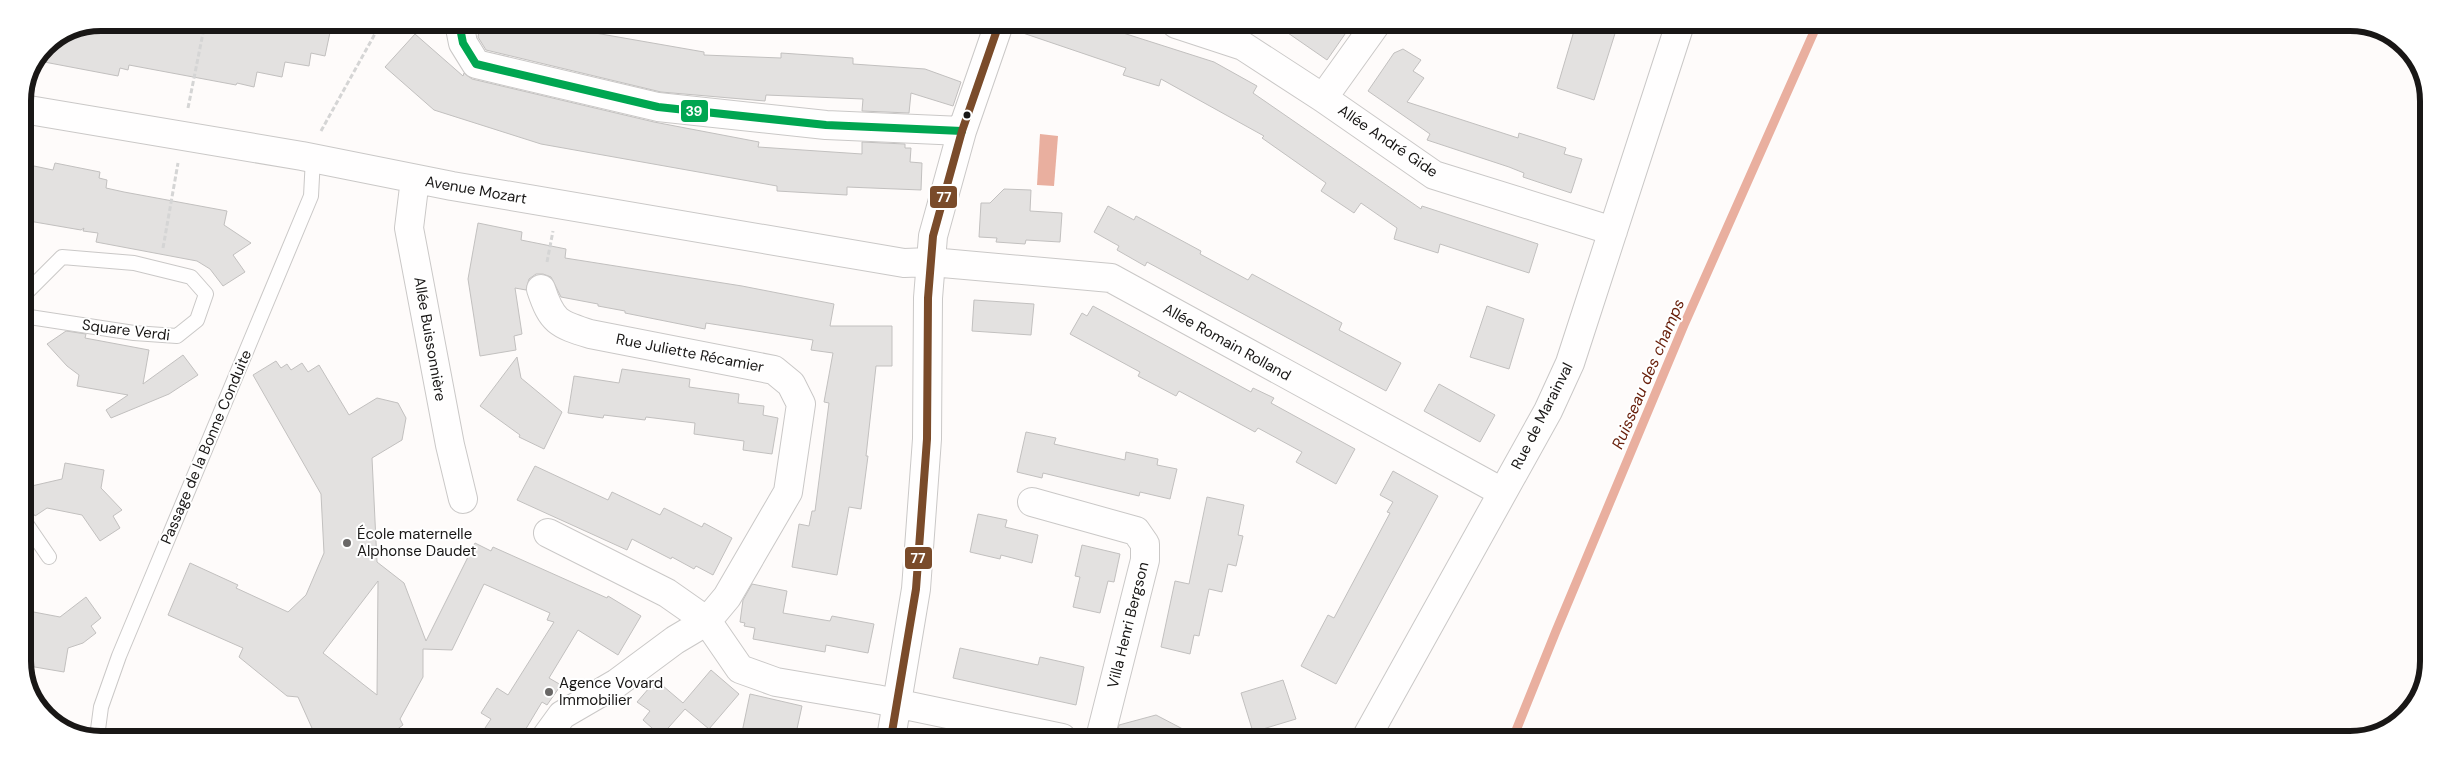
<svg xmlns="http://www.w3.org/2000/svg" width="2451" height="762" viewBox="0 0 2451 762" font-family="'DM Sans',sans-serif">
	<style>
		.water { fill: #e9af9f }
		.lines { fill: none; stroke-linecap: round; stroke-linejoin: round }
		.stream { stroke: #e9af9f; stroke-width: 9 }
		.building { fill: #e3e1e0; stroke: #c2c0bf; fill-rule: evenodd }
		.lane-casing { stroke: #cac8c7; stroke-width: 16 }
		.street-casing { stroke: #cac8c7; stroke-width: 30 }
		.path { stroke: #d5d5d5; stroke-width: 3; stroke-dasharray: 5 2.5; stroke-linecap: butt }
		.lane { stroke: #fffefe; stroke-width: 14 }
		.street { stroke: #fffefe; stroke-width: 28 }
		.bus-1-casing { stroke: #fff; stroke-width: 11 }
		.bus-2-casing { stroke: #fff; stroke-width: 11 }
		.bus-1 { stroke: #00a651; stroke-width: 8 }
		.bus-2 { stroke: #7a4b2a; stroke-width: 8 }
		.bus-dot { fill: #191716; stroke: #fff; stroke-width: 2 }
		.poi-dot { fill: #696766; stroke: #fff; stroke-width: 2 }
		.labels { text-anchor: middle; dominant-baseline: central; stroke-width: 4; stroke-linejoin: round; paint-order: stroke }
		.street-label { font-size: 15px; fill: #191716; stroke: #fff }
		.poi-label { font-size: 15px; fill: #191716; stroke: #fff; text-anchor: start }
		.water-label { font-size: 16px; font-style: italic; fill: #671e09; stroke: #fff }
		.rim { fill: none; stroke: #191716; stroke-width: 6 }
		.line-badge { stroke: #fff; stroke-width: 2 }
		.badge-label { font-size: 14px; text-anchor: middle; font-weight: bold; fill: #fff }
	</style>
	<rect width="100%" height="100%" fill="#fefbfa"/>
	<path class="water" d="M 1040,134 L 1058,136 L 1054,186 L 1037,185 Z"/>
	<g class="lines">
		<path class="stream" d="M 1513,738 L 1556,631 L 1684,325 L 1817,25"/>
	</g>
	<path class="building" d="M 101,22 L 198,23 L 264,32 L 266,24 L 290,29 L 291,23 L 332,23 L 325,56 L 311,53 L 309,66 L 285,62 L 282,77 L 257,72 L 254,87 L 237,83 L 236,85 L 129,65 L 128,70 L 120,68 L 118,76 L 39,61 L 46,45 Z
		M 480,23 L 555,23 L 578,30 L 704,52 L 704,55 L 781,58 L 781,53 L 853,58 L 853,64 L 925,69 L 961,82 L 953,106 L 911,93 L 909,113 L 862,111 L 863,99 L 766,95 L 765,101 L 661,92 L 486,50 L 478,37 Z
		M 1014,24 L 1095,24 L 1214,62 L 1257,86 L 1253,93 L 1421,209 L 1422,206 L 1538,244 L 1529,273 L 1440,244 L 1438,253 L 1394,239 L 1397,228 L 1361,203 L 1354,213 L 1321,191 L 1326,183 L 1262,138 L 1264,136 L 1161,79 L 1159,86 L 1123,75 L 1126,68 L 1014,30 Z
		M 1275,24 L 1352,24 L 1327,60 Z
		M 1576,24 L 1618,24 L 1594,100 L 1557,88 Z
		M 415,34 L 463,76 L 464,73 L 472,79 L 654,122 L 759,142 L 758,147 L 862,154 L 862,142 L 905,144 L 905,148 L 911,148 L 910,162 L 922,163 L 921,190 L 847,187 L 847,195 L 777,191 L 777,186 L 541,144 L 434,110 L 385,67 Z
		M 1403,49 L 1421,60 L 1413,71 L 1424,78 L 1407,102 L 1518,138 L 1519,133 L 1566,148 L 1564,154 L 1582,159 L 1571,193 L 1523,177 L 1524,173 L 1509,167 L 1427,140 L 1430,134 L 1368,91 L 1394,53 Z
		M 55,163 L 100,172 L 99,178 L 107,180 L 106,188 L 124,192 L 227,211 L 224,225 L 251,243 L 233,255 L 245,272 L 223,286 L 210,269 L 197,261 L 96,242 L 98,233 L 83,231 L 84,228 L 81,230 L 23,220 L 23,168 L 34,166 L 53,170 Z
		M 1004,189 L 1031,190 L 1030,211 L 1062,213 L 1060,242 L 1026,240 L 1025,244 L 996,242 L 997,238 L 979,237 L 981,203 L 990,203 Z
		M 1108,206 L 1134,220 L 1136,216 L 1201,251 L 1200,254 L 1248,280 L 1252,274 L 1342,323 L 1339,330 L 1401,363 L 1386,391 L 1147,262 L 1145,266 L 1117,250 L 1119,246 L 1094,232 Z
		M 478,223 L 522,232 L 521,240 L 566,249 L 565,258 L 742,286 L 834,304 L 830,326 L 892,326 L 892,366 L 876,366 L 866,456 L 868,456 L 861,509 L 849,507 L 837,575 L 792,567 L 799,524 L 809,526 L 812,511 L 815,511 L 829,403 L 824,402 L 833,353 L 811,350 L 813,340 L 706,323 L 705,329 L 625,313 L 625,311 L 598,306 L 598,304 L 561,297 L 551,277 L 543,274 L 536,274 L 529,279 L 526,290 L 515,288 L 522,334 L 514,336 L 516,350 L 480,356 L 468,279 Z
		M 974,300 L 1034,304 L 1031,335 L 972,331 Z
		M 1093,306 L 1251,392 L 1253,388 L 1274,398 L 1271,403 L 1355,449 L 1336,484 L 1296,462 L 1302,452 L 1258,428 L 1255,432 L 1179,391 L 1176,396 L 1138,376 L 1140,372 L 1070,334 L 1082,313 L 1087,316 Z
		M 1487,306 L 1524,319 L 1509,369 L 1470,357 Z
		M 66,331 L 86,334 L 85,338 L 149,350 L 143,384 L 183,355 L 198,375 L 169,394 L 111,418 L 106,410 L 128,395 L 77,386 L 79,375 L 67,366 L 47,344 Z
		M 517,357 L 521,378 L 562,412 L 544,449 L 519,437 L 520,435 L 480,406 Z
		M 276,361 L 281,368 L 287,364 L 291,370 L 302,363 L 308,372 L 319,365 L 349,415 L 377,398 L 398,403 L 406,418 L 402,440 L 372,458 L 377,562 L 404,583 L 426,641 L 475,543 L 491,551 L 493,547 L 607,598 L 608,596 L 641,616 L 618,655 L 578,630 L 549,678 L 561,685 L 547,705 L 542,702 L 521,737 L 479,737 L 491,719 L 481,713 L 497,688 L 508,695 L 554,622 L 547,620 L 550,613 L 484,584 L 452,650 L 423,649 L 423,677 L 400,719 L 403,725 L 388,736 L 316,737 L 298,697 L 287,696 L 239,657 L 243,648 L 168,615 L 190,563 L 238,585 L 236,588 L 288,612 L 306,595 L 324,553 L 321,494 L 253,375 ZM 378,581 L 377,695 L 323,653 Z
		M 622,369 L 690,379 L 689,387 L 739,394 L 738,403 L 764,406 L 763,415 L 778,418 L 772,454 L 743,450 L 744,441 L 694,434 L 695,423 L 646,417 L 645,420 L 604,415 L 603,418 L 568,413 L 574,376 L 619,383 Z
		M 1439,384 L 1495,415 L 1480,442 L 1424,411 Z
		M 1026,432 L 1056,438 L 1054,444 L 1125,460 L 1126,452 L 1158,459 L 1157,465 L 1177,469 L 1170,499 L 1140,492 L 1139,496 L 1043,473 L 1042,478 L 1017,472 Z
		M 65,463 L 104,470 L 101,488 L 122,510 L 113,516 L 120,528 L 100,541 L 82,515 L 47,508 L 35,516 L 23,497 L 23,488 L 62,479 Z
		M 535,466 L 608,500 L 612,492 L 660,515 L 664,508 L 702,527 L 704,523 L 732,538 L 713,575 L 696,566 L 694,569 L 672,557 L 671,559 L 632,539 L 627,550 L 517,500 Z
		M 1393,471 L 1438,496 L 1336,684 L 1301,666 L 1328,615 L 1334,618 L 1390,513 L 1387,512 L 1393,502 L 1380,495 Z
		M 1207,497 L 1244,505 L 1238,535 L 1243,536 L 1236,566 L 1228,564 L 1222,592 L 1209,589 L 1199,636 L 1194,635 L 1190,654 L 1161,647 L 1175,581 L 1189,584 Z
		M 978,514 L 1007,520 L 1005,527 L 1038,535 L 1032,563 L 1001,555 L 1000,559 L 970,552 Z
		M 1082,545 L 1120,554 L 1114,582 L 1108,581 L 1100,613 L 1073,607 L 1080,577 L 1075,576 Z
		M 752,584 L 787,591 L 783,613 L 830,621 L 832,616 L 874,624 L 868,653 L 826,645 L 825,652 L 753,639 L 755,628 L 744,626 L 745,623 L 740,622 L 743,600 Z
		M 86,597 L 101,618 L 91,626 L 96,633 L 83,643 L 68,648 L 64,672 L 23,665 L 23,610 L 60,617 Z
		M 960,648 L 1038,665 L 1040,657 L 1084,667 L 1076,705 L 953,678 Z
		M 711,670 L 739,694 L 709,729 L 685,709 L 661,736 L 643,720 L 650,711 L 637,702 L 656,680 L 683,703 Z
		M 1283,680 L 1296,719 L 1253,732 L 1241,693 Z
		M 750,694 L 802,706 L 795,738 L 741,737 Z
		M 1156,715 L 1200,738 L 1116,738 L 1119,725 Z"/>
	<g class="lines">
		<g class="lane-casing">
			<path id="lane" d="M 23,296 L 62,257 L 134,263 L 191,277 L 206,294 L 197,320 L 177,336 L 134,333 L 23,316
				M 23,519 L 49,557
				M 97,737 L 101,707 L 119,656 L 311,196 L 313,158"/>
		</g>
		<g class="street-casing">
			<path id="street" d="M 459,23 L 463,43 L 476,64 L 658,107 L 826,125 L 962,131
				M 1176,24 L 1243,46 L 1323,98 L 1434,175 L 1613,231
				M 1323,98 L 1376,24
				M 23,109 L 302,156 L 452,186 L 904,263 L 931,262 L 1111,278 L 1502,492
				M 415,179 L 409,228 L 450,445 L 463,499
				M 541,289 C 552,322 558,324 590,334 L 774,370 L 791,384 L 801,404 L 788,492 L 727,597 L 707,621 L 675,640 L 617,683 L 562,715 L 546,737
				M 1032,502 L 1136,531 L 1145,544 L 1145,560 L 1100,738
				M 548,533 L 667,593 L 707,621 L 740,669 L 776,682 L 876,699 L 1062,738
				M 891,738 L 916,589 L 927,439 L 928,298 L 933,236 L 962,131 L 999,24
				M 1366,738 L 1548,411 L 1570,363 L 1680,24"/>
		</g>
		<path class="path" d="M 188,108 L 205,23
			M 321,131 L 381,23
			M 163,248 L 178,163
			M 547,262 L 553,231
			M 23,577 L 32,570"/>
		<use href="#lane" class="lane"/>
		<use href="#street" class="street"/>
		<g class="bus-1-casing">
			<path id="bus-1" d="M 459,23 L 463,43 L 476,64 L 658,107 L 826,125 L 962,131"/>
		</g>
		<g class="bus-2-casing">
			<path id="bus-2" d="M 891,738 L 916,589 L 927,439 L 928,298 L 933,236 L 962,131 L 999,24"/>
		</g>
		<use href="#bus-1" class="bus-1"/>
		<use href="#bus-2" class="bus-2"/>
	</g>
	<circle class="bus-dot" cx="967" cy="115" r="4.5"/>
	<g class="poi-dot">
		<circle cx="347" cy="543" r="5"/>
		<circle cx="549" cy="692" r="5"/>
	</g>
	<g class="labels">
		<g class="street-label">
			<text transform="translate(1388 141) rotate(34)">Allée André Gide</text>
			<text transform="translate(476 190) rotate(10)">Avenue Mozart</text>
			<text transform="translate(126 330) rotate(7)">Square Verdi</text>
			<text transform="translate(430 339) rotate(80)">Allée Buissonnière</text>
			<text transform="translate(1227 342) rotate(29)">Allée Romain Rolland</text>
			<text transform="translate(690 353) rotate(11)">Rue Juliette Récamier</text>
			<text transform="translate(1542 416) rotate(-63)">Rue de Marainval</text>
			<text transform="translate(206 447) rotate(-67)">Passage de la Bonne Conduite</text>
			<text transform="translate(1128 625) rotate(-76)">Villa Henri Bergson</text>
		</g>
		<g class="poi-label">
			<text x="357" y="534">École maternelle<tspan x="357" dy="17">Alphonse Daudet</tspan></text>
			<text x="559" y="683">Agence Vovard<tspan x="559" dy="17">Immobilier</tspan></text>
		</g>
		<g class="water-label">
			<text transform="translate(1648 374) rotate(-67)">Ruisseau des champs</text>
		</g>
	</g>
	<path d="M0 0H2451V762H0ZM101 31H2350A70 70 0 0 1 2420 101V661A70 70 0 0 1 2350 731H101A70 70 0 0 1 31 661V101A70 70 0 0 1 101 31Z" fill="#fff" fill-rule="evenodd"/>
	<path class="rim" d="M101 31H2350A70 70 0 0 1 2420 101V661A70 70 0 0 1 2350 731H101A70 70 0 0 1 31 661V101A70 70 0 0 1 101 31Z"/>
	<g class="line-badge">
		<rect x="680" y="99" width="29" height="24" rx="5" fill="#00a651"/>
		<rect x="929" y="185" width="29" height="24" rx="5" fill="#7a4b2a"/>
		<rect x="904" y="546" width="29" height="24" rx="5" fill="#7a4b2a"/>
	</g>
	<g class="badge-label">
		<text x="694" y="116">39</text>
		<text x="944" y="202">77</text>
		<text x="918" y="563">77</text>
	</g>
</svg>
